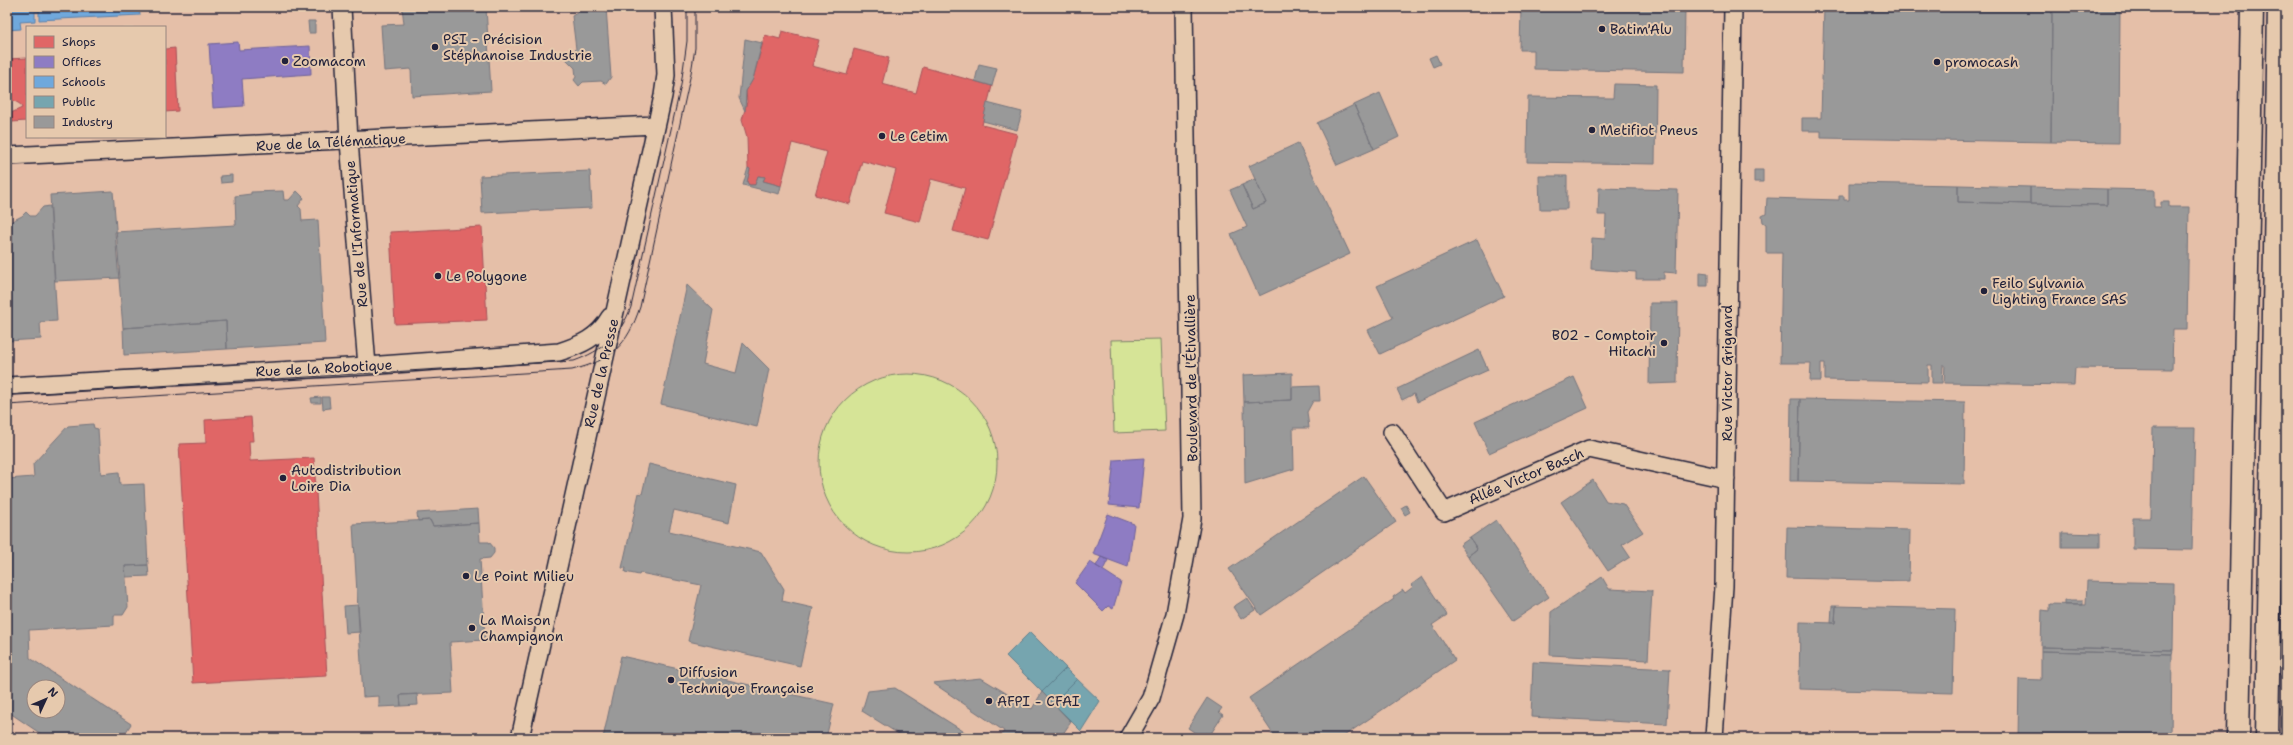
<svg xmlns="http://www.w3.org/2000/svg" width="2293" height="745" viewBox="0 0 2293 745" font-family="'Shantell Sans',sans-serif">
	<style>
		.built { fill: #e5bfa8; fill-rule: evenodd }
		.green { fill: #d6e497; stroke: #7c8369 }
		.shops { fill: #e06666; stroke: #a75259 }
		.offices { fill: #8e7cc3; stroke: #6e619a }
		.schools { fill: #6fa8dc; stroke: #5880ac }
		.public { fill: #76a5af; stroke: #5d7e8c }
		.industry { fill: #999; stroke: #75757d; fill-rule: evenodd }
		.lines { fill: none; stroke-linecap: round; stroke-linejoin: round }
		.minor-casing { stroke: #22223b; stroke-width: 20 }
		.motorway-casing { stroke: #22223b; stroke-width: 25 }
		.minor { stroke: #e6c9ad; stroke-width: 17 }
		.motorway { stroke: #e6c9ad; stroke-width: 22 }
		.tram { stroke: #22223b; stroke-width: 1 }
		.poi-dot { fill: #22223b; stroke: #e6c9ad; stroke-width: 1.5 }
		.labels { text-anchor: middle; dominant-baseline: central; stroke-width: 4; stroke-linejoin: round; paint-order: stroke }
		.poi-label { font-size: 14px; fill: #22223b; stroke: #e6c9ad; text-anchor: start }
		.street-label { font-size: 14px; fill: #22223b; stroke: #e6c9ad }
	</style>
	<rect width="100%" height="100%" fill="#e6c9ad"/>
	<filter id="ink" filterUnits="userSpaceOnUse"><feTurbulence type="fractalNoise" baseFrequency=".025" numOctaves="2"/><feDisplacementMap in="SourceGraphic" scale="8" xChannelSelector="R" yChannelSelector="G"/><feConvolveMatrix kernelMatrix="1 2 1 2 8 2 1 2 1" color-interpolation-filters="sRGB"/></filter>
	<g filter="url(#ink)">
		<path class="built" d="M 7,7 L 2286,7 L 2286,738 L 7,738 ZM 27,27 L 165,27 L 165,137 L 27,137 ZM 34,687 L 58,687 L 58,711 L 34,711 Z"/>
		<path class="green" d="M 1161,339 L 1165,431 L 1114,433 L 1111,340 Z
			M819 463a89 89 0 1 1 178 0a89 89 0 1 1-178 0Z"/>
		<path class="shops" d="M 782,31 L 819,40 L 812,66 L 847,75 L 854,49 L 889,58 L 882,84 L 916,93 L 923,67 L 992,86 L 982,125 L 1017,134 L 988,240 L 953,231 L 965,188 L 931,179 L 920,222 L 884,213 L 896,170 L 862,161 L 850,204 L 815,195 L 827,152 L 792,143 L 781,186 L 763,181 L 765,177 L 758,176 L 755,185 L 749,185 L 747,182 L 750,169 L 748,168 L 747,137 L 742,120 L 747,102 L 746,91 L 753,79 L 765,35 L 780,39 Z
			M 175,48 L 178,111 L 165,112 L 165,49 Z
			M 27,58 L 27,121 L 12,122 L 11,113 L 22,108 L 20,104 L 7,97 L 7,59 Z
			M 482,227 L 487,320 L 395,324 L 390,232 Z
			M 251,417 L 253,441 L 249,441 L 250,461 L 314,458 L 327,676 L 193,683 L 179,444 L 206,443 L 205,420 Z"/>
		<path class="offices" d="M 238,42 L 239,50 L 310,46 L 311,74 L 242,79 L 244,106 L 213,108 L 209,44 Z
			M 1144,458 L 1139,508 L 1109,505 L 1114,460 Z
			M 1108,514 L 1134,524 L 1128,567 L 1093,554 Z
			M 1101,557 L 1108,560 L 1103,570 L 1096,566 Z
			M 1090,562 L 1121,582 L 1113,609 L 1108,606 L 1103,611 L 1075,583 Z"/>
		<path class="schools" d="M 7,7 L 39,7 L 39,12 L 35,12 L 35,21 L 20,22 L 21,29 L 7,30 Z
			M 39,7 L 139,7 L 140,15 L 39,20 Z"/>
		<path class="public" d="M 1030,632 L 1066,668 L 1042,692 L 1006,656 Z
			M 1066,668 L 1077,679 L 1053,703 L 1042,692 Z
			M 1077,679 L 1100,701 L 1081,731 L 1053,703 Z"/>
		<path class="industry" d="M 402,7 L 486,7 L 491,91 L 412,96 L 411,69 L 384,71 L 381,25 L 404,24 Z
			M 580,7 L 606,7 L 611,77 L 606,84 L 601,81 L 583,82 L 579,86 L 574,80 L 576,77 L 575,68 L 566,59 L 576,49 L 572,16 L 577,13 Z
			M 1562,7 L 1685,7 L 1684,72 L 1534,69 L 1534,50 L 1520,50 L 1521,8 L 1562,9 Z
			M 1824,7 L 2052,7 L 2051,142 L 1821,138 L 1821,131 L 1802,131 L 1802,118 L 1821,118 Z
			M 2052,7 L 2120,7 L 2119,143 L 2051,142 Z
			M 308,21 L 315,21 L 315,33 L 309,33 Z
			M 745,39 L 762,43 L 753,79 L 746,91 L 745,111 L 739,98 Z
			M 1436,55 L 1440,64 L 1433,67 L 1429,58 Z
			M 979,64 L 997,68 L 992,86 L 975,81 Z
			M 1614,84 L 1656,85 L 1655,164 L 1527,162 L 1528,97 L 1613,98 Z
			M 1380,93 L 1399,137 L 1374,149 L 1354,105 Z
			M 987,103 L 1022,112 L 1017,130 L 983,121 Z
			M 1354,105 L 1374,149 L 1337,165 L 1317,123 Z
			M 1298,143 L 1350,254 L 1259,296 L 1231,234 L 1247,227 L 1230,190 L 1242,185 L 1253,209 L 1266,203 L 1249,166 Z
			M 748,168 L 750,169 L 747,182 L 749,185 L 755,185 L 758,176 L 765,177 L 763,181 L 781,186 L 779,194 L 743,185 Z
			M 1754,170 L 1763,170 L 1763,182 L 1754,182 Z
			M 590,171 L 592,208 L 482,213 L 480,176 Z
			M 232,175 L 232,182 L 221,183 L 220,176 Z
			M 1539,176 L 1567,176 L 1567,209 L 1540,209 Z
			M 1255,179 L 1266,203 L 1253,209 L 1242,185 Z
			M 1849,183 L 1958,185 L 1958,202 L 2030,204 L 2107,205 L 2107,189 L 2154,190 L 2154,207 L 2161,207 L 2161,202 L 2169,202 L 2169,207 L 2189,207 L 2187,329 L 2173,329 L 2172,369 L 2075,368 L 2074,385 L 1944,383 L 1945,365 L 1943,365 L 1942,383 L 1932,383 L 1932,365 L 1928,365 L 1928,382 L 1825,380 L 1825,363 L 1821,363 L 1821,381 L 1810,381 L 1811,363 L 1780,363 L 1782,253 L 1766,253 L 1766,224 L 1763,222 L 1762,216 L 1766,214 L 1767,198 L 1839,200 L 1839,196 L 1844,196 L 1844,200 L 1849,200 Z
			M 1958,185 L 2030,187 L 2030,204 L 1958,202 Z
			M 2030,187 L 2107,189 L 2107,205 L 2030,204 Z
			M 1599,188 L 1678,190 L 1676,273 L 1664,272 L 1664,279 L 1636,279 L 1636,272 L 1591,269 L 1592,238 L 1605,239 L 1606,215 L 1598,215 Z
			M 113,191 L 120,278 L 55,281 L 50,195 Z
			M 283,191 L 284,200 L 289,200 L 297,191 L 304,198 L 298,206 L 301,209 L 302,221 L 318,220 L 325,343 L 227,349 L 226,321 L 123,328 L 115,232 L 236,225 L 235,196 L 251,194 L 251,192 Z
			M 50,206 L 57,321 L 40,322 L 41,339 L 7,341 L 7,227 L 12,221 L 22,216 L 26,212 L 30,216 L 35,216 L 43,207 Z
			M 1477,240 L 1504,296 L 1380,354 L 1368,330 L 1393,318 L 1377,286 Z
			M 1700,272 L 1708,273 L 1708,286 L 1700,286 Z
			M 687,285 L 713,310 L 703,364 L 736,373 L 743,343 L 769,369 L 757,427 L 661,404 Z
			M 1650,303 L 1678,303 L 1677,383 L 1649,384 Z
			M 226,321 L 227,349 L 124,355 L 123,328 Z
			M 1479,350 L 1488,370 L 1417,402 L 1414,394 L 1402,400 L 1397,389 Z
			M 1292,373 L 1292,400 L 1244,402 L 1243,375 Z
			M 1574,377 L 1588,408 L 1489,453 L 1475,422 Z
			M 1319,386 L 1320,401 L 1313,401 L 1307,412 L 1309,428 L 1293,428 L 1294,469 L 1245,484 L 1244,402 L 1292,400 L 1292,387 Z
			M 321,397 L 321,403 L 312,403 L 311,398 Z
			M 322,397 L 329,397 L 330,408 L 323,409 Z
			M 1791,399 L 1800,399 L 1798,481 L 1790,481 Z
			M 1800,399 L 1965,402 L 1964,484 L 1798,481 Z
			M 93,424 L 94,428 L 98,429 L 101,474 L 119,472 L 120,485 L 144,484 L 148,565 L 125,566 L 128,607 L 123,615 L 114,615 L 114,625 L 29,630 L 30,658 L 131,724 L 122,738 L 47,738 L 7,711 L 7,479 L 34,477 L 33,464 L 68,426 ZM 34,687 L 58,687 L 58,711 L 34,711 Z
			M 2153,428 L 2195,428 L 2192,550 L 2133,549 L 2133,518 L 2151,518 Z
			M 649,464 L 736,485 L 729,523 L 674,510 L 669,531 L 761,552 L 784,589 L 782,601 L 813,608 L 800,666 L 688,641 L 701,585 L 640,573 L 639,575 L 625,572 L 626,568 L 622,568 L 639,493 L 642,494 Z
			M 1364,476 L 1396,522 L 1261,615 L 1229,569 Z
			M 1593,480 L 1606,501 L 1623,504 L 1643,532 L 1622,545 L 1630,557 L 1608,571 L 1561,502 Z
			M 1406,505 L 1410,512 L 1405,515 L 1401,508 Z
			M 478,509 L 479,523 L 433,526 L 430,520 L 418,521 L 417,513 Z
			M 430,520 L 433,526 L 479,523 L 480,542 L 489,542 L 494,548 L 494,553 L 490,558 L 480,559 L 485,640 L 450,642 L 453,693 L 400,695 L 401,706 L 379,707 L 379,696 L 363,697 L 353,524 Z
			M 1496,520 L 1549,597 L 1513,621 L 1468,556 L 1477,549 L 1470,538 Z
			M 1787,527 L 1910,530 L 1909,581 L 1786,578 Z
			M 2062,533 L 2100,534 L 2100,547 L 2062,547 Z
			M 1470,538 L 1477,549 L 1468,556 L 1460,545 Z
			M 148,565 L 149,576 L 126,577 L 125,566 Z
			M 1422,577 L 1447,615 L 1432,625 L 1455,660 L 1341,738 L 1267,738 L 1273,734 L 1249,698 L 1394,599 L 1393,597 L 1403,590 L 1405,593 L 1413,587 L 1411,585 Z
			M 1602,577 L 1609,589 L 1652,591 L 1648,660 L 1550,655 L 1551,612 Z
			M 2087,581 L 2174,583 L 2173,650 L 2041,647 L 2042,610 L 2049,611 L 2049,604 L 2086,605 Z
			M 1247,598 L 1255,610 L 1241,619 L 1233,607 Z
			M 2064,601 L 2083,601 L 2083,605 L 2064,605 Z
			M 358,605 L 360,632 L 346,633 L 344,606 Z
			M 1832,606 L 1836,606 L 1835,623 L 1831,623 Z
			M 1836,606 L 1955,609 L 1953,693 L 1799,689 L 1800,622 L 1835,623 Z
			M 2041,647 L 2173,650 L 2172,654 L 2041,651 Z
			M 2041,651 L 2172,654 L 2171,738 L 2018,738 L 2019,679 L 2041,680 Z
			M 621,656 L 834,704 L 826,738 L 603,738 Z
			M 1533,662 L 1670,669 L 1667,724 L 1531,717 Z
			M 981,678 L 1032,709 L 1042,692 L 1071,722 L 1060,738 L 1000,738 L 1004,731 L 933,683 Z
			M 895,688 L 974,738 L 905,738 L 862,711 L 868,691 Z
			M 417,694 L 418,705 L 401,706 L 400,695 Z
			M 1207,698 L 1222,708 L 1219,712 L 1223,715 L 1210,735 L 1206,733 L 1203,738 L 1188,728 Z"/>
		<g class="lines">
			<g class="minor-casing">
				<path id="minor" d="M 342,7 L 349,141 L 367,366
					M 7,156 L 655,125
					M 7,386 L 367,366 L 559,352 C 581,345 598,338 610,317
					M 1392,432 L 1444,512 L 1589,449 L 1726,479
					M 520,738 L 663,96 L 666,75 L 663,7
					M 1128,738 L 1151,698 L 1175,614 L 1192,519 L 1184,7
					M 1714,738 L 1724,586 L 1733,7"/>
			</g>
			<g class="motorway-casing">
				<path id="motorway" d="M 2238,738 L 2252,7
					M 2267,738 L 2279,7"/>
			</g>
			<use href="#minor" class="minor"/>
			<use href="#motorway" class="motorway"/>
			<path class="tram" d="M 7,395 L 574,361 C 602,351 621,335 631,307 L 681,85 L 687,41 L 687,7
				M 7,405 L 572,370 C 612,360 627,346 640,307 L 691,73 L 695,48 L 695,7"/>
		</g>
	</g>
	<g class="poi-dot">
		<circle cx="1602" cy="29" r="4"/>
		<circle cx="435" cy="47" r="4"/>
		<circle cx="285" cy="61" r="4"/>
		<circle cx="1937" cy="62" r="4"/>
		<circle cx="1592" cy="130" r="4"/>
		<circle cx="882" cy="136" r="4"/>
		<circle cx="438" cy="276" r="4"/>
		<circle cx="1984" cy="291" r="4"/>
		<circle cx="1664" cy="343" r="4"/>
		<circle cx="283" cy="478" r="4"/>
		<circle cx="466" cy="576" r="4"/>
		<circle cx="472" cy="628" r="4"/>
		<circle cx="671" cy="680" r="4"/>
		<circle cx="989" cy="701" r="4"/>
	</g>
	<g class="labels">
		<g class="poi-label">
			<text x="1610" y="29">Batim'Alu</text>
			<text x="443" y="39">PSI - Précision<tspan x="443" dy="16">Stéphanoise Industrie</tspan></text>
			<text x="293" y="61">Zoomacom</text>
			<text x="1945" y="62">promocash</text>
			<text x="1600" y="130">Metifiot Pneus</text>
			<text x="890" y="136">Le Cetim</text>
			<text x="446" y="276">Le Polygone</text>
			<text x="1992" y="283">Feilo Sylvania<tspan x="1992" dy="16">Lighting France SAS</tspan></text>
			<text x="1656" y="335" text-anchor="end">B02 - Comptoir<tspan x="1656" dy="16">Hitachi</tspan></text>
			<text x="291" y="470">Autodistribution<tspan x="291" dy="16">Loire Dia</tspan></text>
			<text x="474" y="576">Le Point Milieu</text>
			<text x="480" y="620">La Maison<tspan x="480" dy="16">Champignon</tspan></text>
			<text x="679" y="672">Diffusion<tspan x="679" dy="16">Technique Française</tspan></text>
			<text x="997" y="701">AFPI - CFAI</text>
		</g>
		<g class="street-label">
			<text transform="translate(331 142) rotate(-3)">Rue de la Télématique</text>
			<text transform="translate(356 234) rotate(-95)">Rue de l'Informatique</text>
			<text transform="translate(324 368) rotate(-3)">Rue de la Robotique</text>
			<text transform="translate(601 373) rotate(-77)">Rue de la Presse</text>
			<text transform="translate(1727 373) rotate(-90)">Rue Victor Grignard</text>
			<text transform="translate(1191 378) rotate(-91)">Boulevard de l'Étivallière</text>
			<text transform="translate(1526 476) rotate(-23)">Allée Victor Basch</text>
		</g>
	</g>
	<rect width="2293" height="745" fill="none" stroke="#e6c9ad" stroke-width="24"/>
	<rect x="12" y="12" width="2269" height="721" fill="none" stroke="#22223b" stroke-width="1.5" filter="url(#ink)"/>
	<rect x="26" y="26" width="140" height="112" fill="#e6c9ad" stroke="#98867f"/>
	<rect x="34" y="36" width="20" height="12" fill="#e06666" stroke="#98867f"/>
	<text x="62" y="46" font-size="12" fill="#22223b">Shops</text>
	<rect x="34" y="56" width="20" height="12" fill="#8e7cc3" stroke="#98867f"/>
	<text x="62" y="66" font-size="12" fill="#22223b">Offices</text>
	<rect x="34" y="76" width="20" height="12" fill="#6fa8dc" stroke="#98867f"/>
	<text x="62" y="86" font-size="12" fill="#22223b">Schools</text>
	<rect x="34" y="96" width="20" height="12" fill="#76a5af" stroke="#98867f"/>
	<text x="62" y="106" font-size="12" fill="#22223b">Public</text>
	<rect x="34" y="116" width="20" height="12" fill="#999999" stroke="#98867f"/>
	<text x="62" y="126" font-size="12" fill="#22223b">Industry</text>
	<g transform="translate(46 699) rotate(46)"><circle r="19" fill="#e6c9ad" stroke="#98867f"/>
	<path d="M0-3L7 15L0 10L-7 15Z" fill="#22223b"/>
	<text y="-6" font-size="11" font-weight="bold" text-anchor="middle" fill="#22223b">N</text>
	</g>
</svg>
